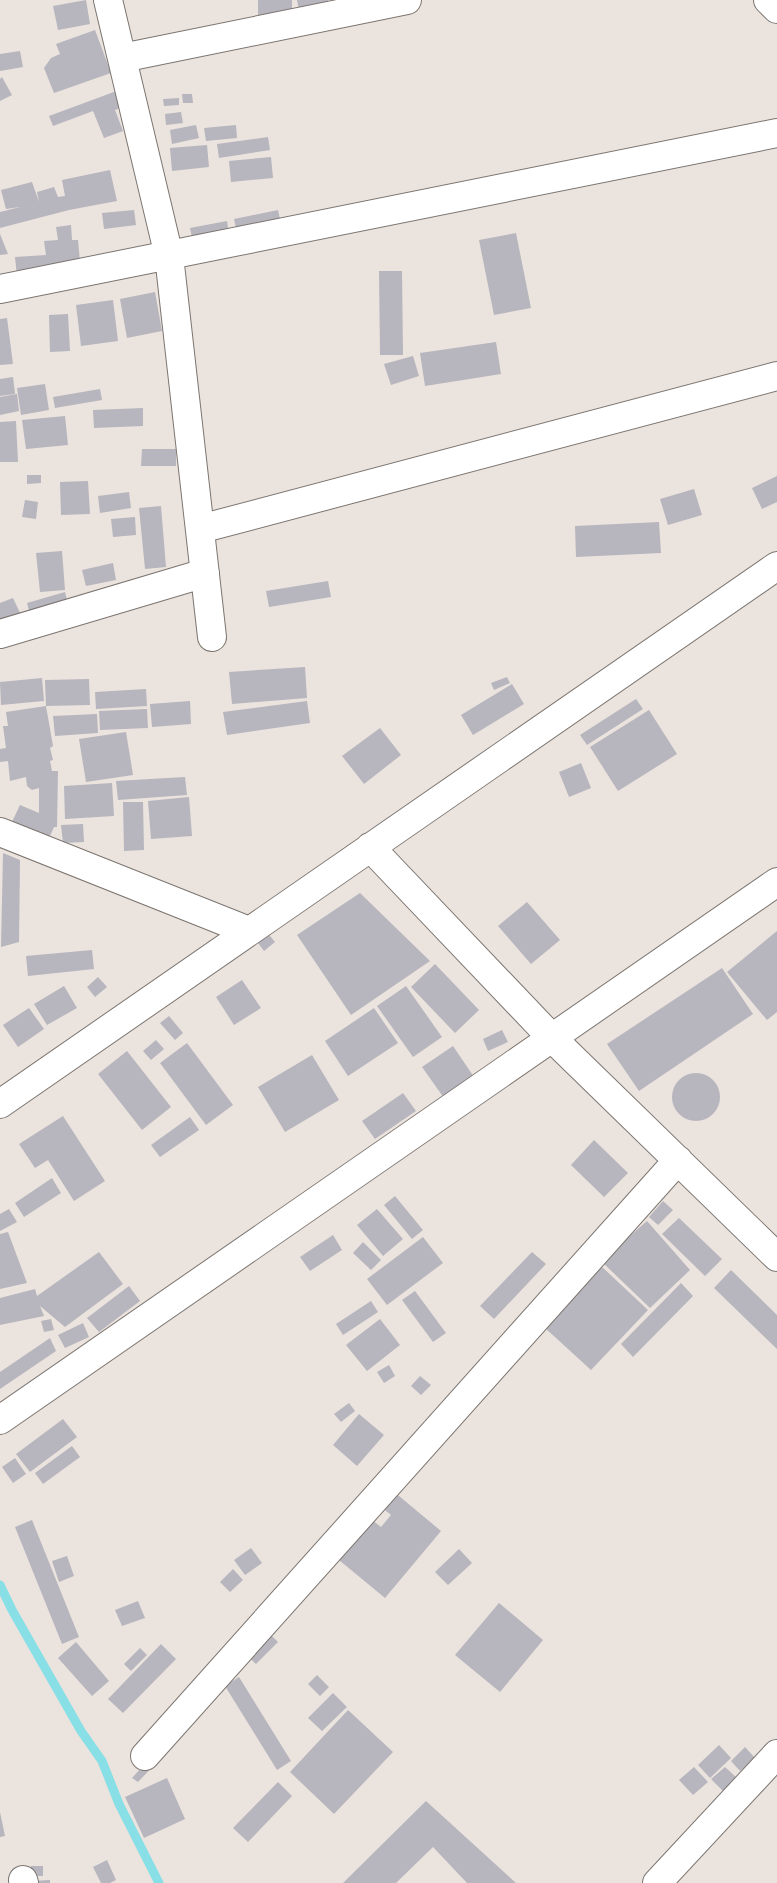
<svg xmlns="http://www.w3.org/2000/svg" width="777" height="1883" viewBox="0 0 777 1883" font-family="'Nunito Sans',sans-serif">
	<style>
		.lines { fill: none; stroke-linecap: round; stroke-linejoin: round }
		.stream { stroke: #88dfe6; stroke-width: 9 }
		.building { fill: #b7b5bd }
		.minor-casing { stroke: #7c7570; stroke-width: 30 }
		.minor { stroke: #fff; stroke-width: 28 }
	</style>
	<rect width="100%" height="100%" fill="#ebe3de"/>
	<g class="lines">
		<path class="stream" d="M 0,1585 L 12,1610 L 81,1731 L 102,1761 L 119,1804 L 159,1883"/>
	</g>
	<path class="building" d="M 86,0 L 90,24 L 58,30 L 53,6 Z
		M 258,0 L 292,0 L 292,14 L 258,16 Z
		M 297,0 L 328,0 L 328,7 L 299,10 Z
		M 95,30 L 111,73 L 54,93 L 44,68 L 51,58 L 60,54 L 56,44 Z
		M 20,51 L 23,67 L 0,71 L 0,54 Z
		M 2,77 L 12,95 L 0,101 L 0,79 Z
		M 122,89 L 128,105 L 115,110 L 123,131 L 104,138 L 93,111 L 53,126 L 49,116 Z
		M 182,94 L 192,94 L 193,103 L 183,103 Z
		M 179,98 L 179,105 L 164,106 L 163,99 Z
		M 181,112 L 183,123 L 166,125 L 165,114 Z
		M 196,125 L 199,138 L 172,144 L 170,130 Z
		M 236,125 L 237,138 L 206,141 L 204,128 Z
		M 268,137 L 270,150 L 219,158 L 217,144 Z
		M 207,145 L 209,167 L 172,171 L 170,148 Z
		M 271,157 L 273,178 L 231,182 L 229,161 Z
		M 110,170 L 117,201 L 69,210 L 0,228 L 0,212 L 20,207 L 6,209 L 1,190 L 32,182 L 39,202 L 37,192 L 54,187 L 58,197 L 65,196 L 62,180 Z
		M 134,210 L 136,225 L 104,229 L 102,213 Z
		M 278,210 L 282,228 L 238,237 L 234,219 Z
		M 227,221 L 229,235 L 193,242 L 190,228 Z
		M 71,225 L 72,240 L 78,240 L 80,262 L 17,276 L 15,257 L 46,255 L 44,241 L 58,240 L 56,227 Z
		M 516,233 L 531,308 L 494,315 L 479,240 Z
		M 0,234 L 8,254 L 0,255 Z
		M 379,271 L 402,271 L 403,355 L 380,355 Z
		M 155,292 L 162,331 L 127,338 L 120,299 Z
		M 113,300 L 118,341 L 81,346 L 76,305 Z
		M 68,314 L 70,351 L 50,352 L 49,315 Z
		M 7,318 L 13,364 L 0,365 L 0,319 Z
		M 496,342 L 501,374 L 425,386 L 420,353 Z
		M 413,356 L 419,376 L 391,385 L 384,364 Z
		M 13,377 L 15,394 L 0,396 L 0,379 Z
		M 45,384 L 49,410 L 21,415 L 17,388 Z
		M 100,389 L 102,400 L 55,408 L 53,397 Z
		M 17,394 L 19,411 L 0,415 L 0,397 Z
		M 143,408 L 143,426 L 94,428 L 93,410 Z
		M 65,416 L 68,445 L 26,449 L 22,420 Z
		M 16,421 L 18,462 L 0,462 L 0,422 Z
		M 142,449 L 176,449 L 176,466 L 141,466 Z
		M 27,475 L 41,475 L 41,483 L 27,484 Z
		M 777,476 L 777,502 L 762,509 L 752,488 Z
		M 88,481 L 90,514 L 61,515 L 60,482 Z
		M 694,489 L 702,515 L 668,525 L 660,499 Z
		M 129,492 L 131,508 L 100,513 L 98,496 Z
		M 25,500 L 38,502 L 36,519 L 22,517 Z
		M 161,506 L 166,567 L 145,569 L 139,508 Z
		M 135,517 L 136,535 L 113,537 L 111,519 Z
		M 659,522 L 661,553 L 576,557 L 575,526 Z
		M 62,551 L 65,590 L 40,592 L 36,553 Z
		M 113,563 L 116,580 L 86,586 L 82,570 Z
		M 328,581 L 331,597 L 269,607 L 266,591 Z
		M 65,592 L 68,604 L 30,615 L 27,603 Z
		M 13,598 L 21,615 L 0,623 L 0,603 Z
		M 305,667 L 307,698 L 232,704 L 229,672 Z
		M 507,677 L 510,683 L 494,690 L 491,683 Z
		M 42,678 L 44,701 L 1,705 L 0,682 Z
		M 89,679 L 90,705 L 46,706 L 45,680 Z
		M 512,684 L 524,704 L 473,735 L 461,715 Z
		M 146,689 L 147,706 L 96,709 L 95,692 Z
		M 636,699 L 643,709 L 587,745 L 580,735 Z
		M 190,701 L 191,724 L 152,727 L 150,704 Z
		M 307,701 L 310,723 L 227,735 L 223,712 Z
		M 46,706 L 53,746 L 50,748 L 53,760 L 50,761 L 52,771 L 58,771 L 57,827 L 54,827 L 48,840 L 11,824 L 20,805 L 39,813 L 39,788 L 32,790 L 27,786 L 26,777 L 10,781 L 8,761 L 0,762 L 0,749 L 6,748 L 3,726 L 8,726 L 6,712 Z
		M 147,709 L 148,728 L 100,730 L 99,711 Z
		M 649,710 L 677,754 L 618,791 L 590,747 Z
		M 97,714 L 98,733 L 55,736 L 53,716 Z
		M 380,728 L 401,755 L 364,784 L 342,756 Z
		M 126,732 L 133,775 L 86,782 L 79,739 Z
		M 581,763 L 591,788 L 569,797 L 559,772 Z
		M 185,777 L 187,795 L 118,800 L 116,781 Z
		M 112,783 L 114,816 L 65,819 L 64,786 Z
		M 189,797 L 192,836 L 151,839 L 148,801 Z
		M 123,802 L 143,802 L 144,850 L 124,851 Z
		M 83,824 L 84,842 L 63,843 L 61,825 Z
		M 3,853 L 20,860 L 19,942 L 1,947 Z
		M 360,893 L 430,961 L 351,1015 L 297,935 Z
		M 527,902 L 560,940 L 531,964 L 498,926 Z
		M 266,931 L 275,942 L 264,951 L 255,939 Z
		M 777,931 L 777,1012 L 767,1020 L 727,972 Z
		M 92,950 L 94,969 L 28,976 L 26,956 Z
		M 435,964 L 479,1010 L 455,1033 L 411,987 Z
		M 722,968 L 753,1014 L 639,1091 L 607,1044 Z
		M 98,977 L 107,987 L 95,997 L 87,987 Z
		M 242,980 L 261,1008 L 234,1025 L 216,997 Z
		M 64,986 L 77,1008 L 47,1025 L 34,1004 Z
		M 406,986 L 442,1037 L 413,1057 L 377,1006 Z
		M 29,1008 L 44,1029 L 18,1047 L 3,1025 Z
		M 374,1008 L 398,1043 L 348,1076 L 325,1041 Z
		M 169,1016 L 183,1033 L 175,1040 L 160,1023 Z
		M 502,1030 L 508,1042 L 488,1051 L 483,1039 Z
		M 156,1040 L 164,1049 L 151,1060 L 143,1051 Z
		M 187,1043 L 233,1105 L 206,1125 L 160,1063 Z
		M 453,1046 L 474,1077 L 444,1098 L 422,1067 Z
		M 127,1051 L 171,1107 L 142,1130 L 98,1074 Z
		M 312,1055 L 339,1100 L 285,1132 L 258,1087 Z
		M672 1097a24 24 0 1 1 48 0a24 24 0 1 1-48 0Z
		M 403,1093 L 416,1111 L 375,1139 L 362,1121 Z
		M 63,1116 L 105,1181 L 74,1201 L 48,1160 L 35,1168 L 19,1144 Z
		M 190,1117 L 199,1130 L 160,1157 L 151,1145 Z
		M 594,1140 L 628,1173 L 604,1197 L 571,1165 Z
		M 52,1178 L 61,1193 L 24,1217 L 15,1203 Z
		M 395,1196 L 423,1230 L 412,1239 L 384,1205 Z
		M 663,1201 L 673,1210 L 658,1225 L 649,1217 Z
		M 9,1209 L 17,1222 L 0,1231 L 0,1214 Z
		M 377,1209 L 403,1239 L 383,1256 L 357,1225 Z
		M 679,1218 L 722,1259 L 705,1276 L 662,1234 Z
		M 647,1221 L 690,1270 L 650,1308 L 601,1261 Z
		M 8,1232 L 27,1283 L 0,1289 L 0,1234 Z
		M 333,1235 L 342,1250 L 310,1271 L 300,1257 Z
		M 423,1237 L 443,1263 L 387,1305 L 367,1279 Z
		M 363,1242 L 381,1260 L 371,1270 L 353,1253 Z
		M 99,1252 L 123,1284 L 65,1327 L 40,1306 L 44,1316 L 0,1325 L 0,1298 L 35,1289 L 37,1296 Z
		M 532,1252 L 546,1264 L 494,1319 L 480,1306 Z
		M 601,1266 L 648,1310 L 591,1370 L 544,1327 Z
		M 731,1270 L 777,1315 L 777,1349 L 714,1288 Z
		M 681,1283 L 693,1296 L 633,1357 L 621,1344 Z
		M 129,1286 L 140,1301 L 99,1332 L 87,1318 Z
		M 415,1291 L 446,1333 L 433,1342 L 402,1300 Z
		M 371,1301 L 378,1312 L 343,1335 L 336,1324 Z
		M 51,1319 L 54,1330 L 44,1332 L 41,1321 Z
		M 380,1319 L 400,1345 L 367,1371 L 346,1345 Z
		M 83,1323 L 89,1337 L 65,1348 L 58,1335 Z
		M 50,1338 L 56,1351 L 0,1389 L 0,1372 Z
		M 389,1365 L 395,1376 L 384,1383 L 377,1372 Z
		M 420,1376 L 431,1385 L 421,1395 L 411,1386 Z
		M 349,1403 L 355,1411 L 341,1422 L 334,1414 Z
		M 359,1414 L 384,1435 L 357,1466 L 333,1445 Z
		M 63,1419 L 77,1437 L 30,1472 L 16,1454 Z
		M 72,1446 L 80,1457 L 43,1484 L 35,1473 Z
		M 15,1458 L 26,1474 L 13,1483 L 2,1467 Z
		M 393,1491 L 441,1531 L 385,1598 L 339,1560 L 372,1520 L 381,1527 L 391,1515 L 380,1506 Z
		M 32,1520 L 79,1637 L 62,1644 L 15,1527 Z
		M 251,1548 L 262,1563 L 245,1575 L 234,1560 Z
		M 459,1549 L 472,1563 L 448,1585 L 435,1572 Z
		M 67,1556 L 74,1576 L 59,1582 L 52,1561 Z
		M 233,1569 L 243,1580 L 230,1592 L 220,1582 Z
		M 138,1601 L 145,1618 L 122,1626 L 115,1610 Z
		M 499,1603 L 543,1640 L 500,1692 L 455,1655 Z
		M 266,1630 L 278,1642 L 256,1664 L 243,1652 Z
		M 76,1642 L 109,1681 L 92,1696 L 58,1658 Z
		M 161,1644 L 176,1659 L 123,1713 L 108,1699 Z
		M 140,1648 L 147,1655 L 131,1671 L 124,1664 Z
		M 317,1675 L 329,1687 L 320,1696 L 308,1684 Z
		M 239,1677 L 291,1761 L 277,1770 L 225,1686 Z
		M 333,1693 L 347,1707 L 322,1731 L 308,1718 Z
		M 348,1710 L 393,1752 L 334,1814 L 290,1772 Z
		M 719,1745 L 731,1758 L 710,1778 L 698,1765 Z
		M 745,1747 L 755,1758 L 740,1771 L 731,1761 Z
		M 152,1756 L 158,1761 L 138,1782 L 132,1778 Z
		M 694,1767 L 708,1782 L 693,1795 L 679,1780 Z
		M 725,1767 L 737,1778 L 723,1791 L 711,1779 Z
		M 167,1778 L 185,1819 L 144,1838 L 125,1797 Z
		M 278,1782 L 292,1796 L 248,1842 L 233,1828 Z
		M 426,1801 L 516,1883 L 467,1883 L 433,1847 L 396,1883 L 343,1883 Z
		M 0,1812 L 5,1836 L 0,1837 Z
		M 107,1860 L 116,1880 L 110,1883 L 101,1883 L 93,1867 Z
		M 31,1866 L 43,1866 L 43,1876 L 31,1876 Z
		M 50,1880 L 50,1883 L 32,1883 L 32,1881 Z"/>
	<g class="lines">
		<g class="minor-casing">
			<path id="minor" d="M 108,0 L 169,256 L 212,637
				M 768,0 L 777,9
				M 122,58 L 407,0
				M 0,289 L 777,133
				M 200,529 L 777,376
				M 0,634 L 205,573
				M 0,832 L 249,931
				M 370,847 L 552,1038 L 777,1257
				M 0,1104 L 777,566
				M 0,1420 L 777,882
				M 145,1756 L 678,1160
				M 23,1880 L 24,1883
				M 657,1883 L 777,1754"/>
		</g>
		<use href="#minor" class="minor"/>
	</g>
</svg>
